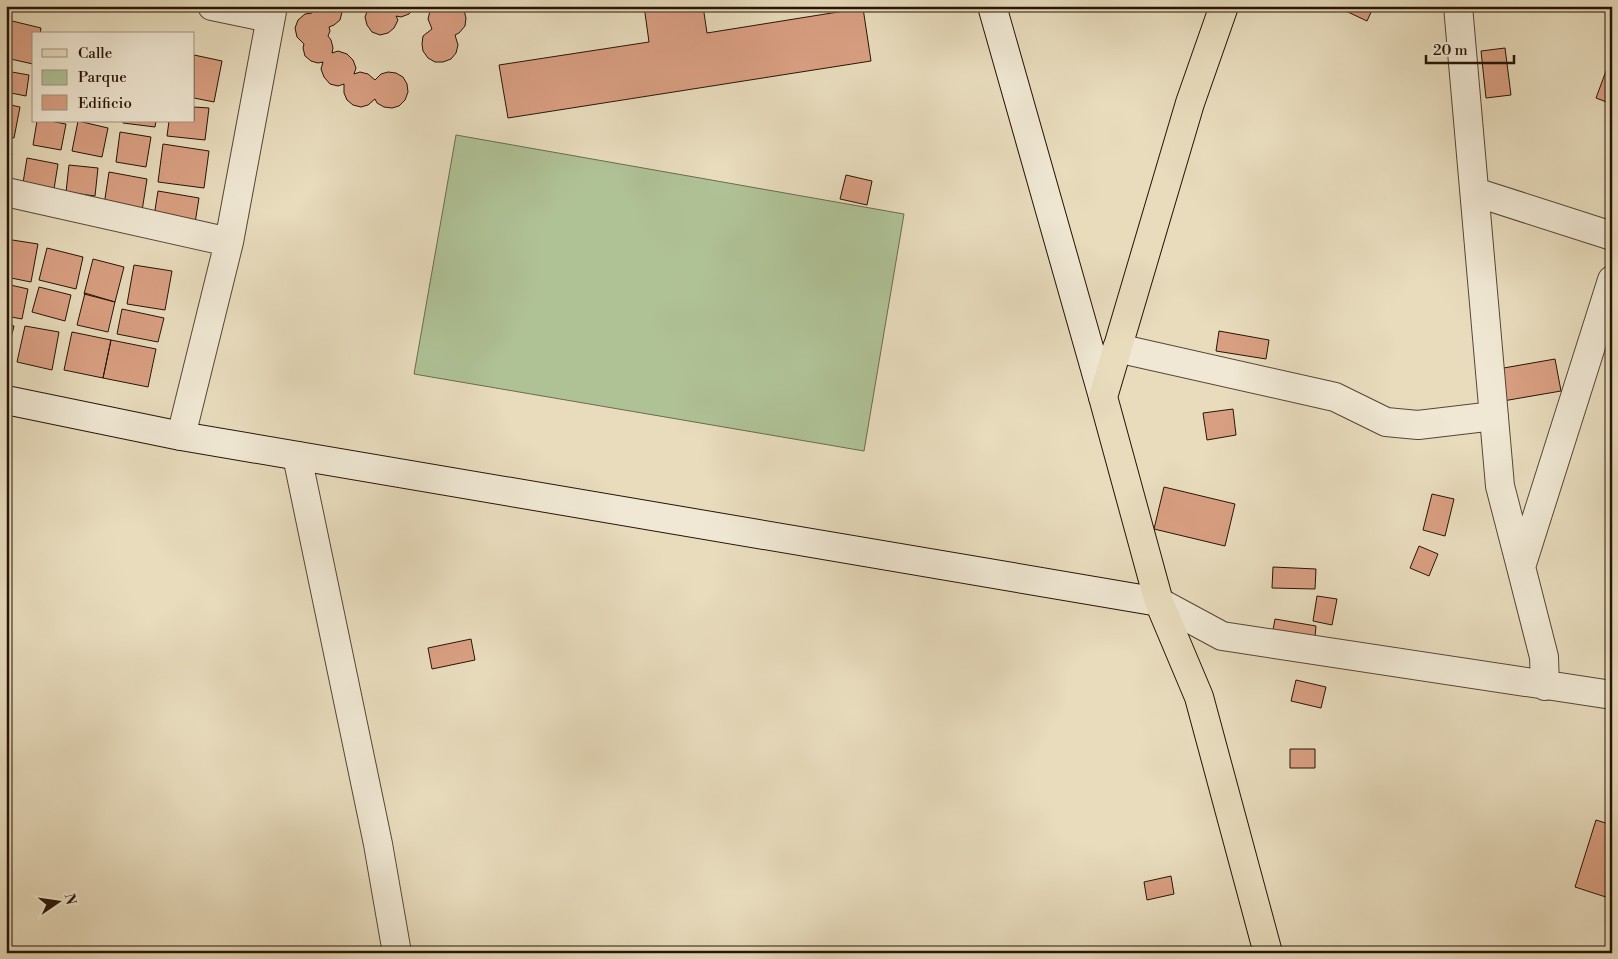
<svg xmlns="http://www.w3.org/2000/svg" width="1618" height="959" viewBox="0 0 1618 959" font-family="'Libre Bodoni',serif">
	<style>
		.green { fill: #afc296; stroke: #6b6b4e }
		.building { fill: #d99f82; stroke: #271405 }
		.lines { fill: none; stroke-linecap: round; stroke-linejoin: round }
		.street-casing { stroke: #574633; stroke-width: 30 }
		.secondary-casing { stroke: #271405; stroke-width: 30 }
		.primary-casing { stroke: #271405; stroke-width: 30 }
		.street { stroke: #f0e8d4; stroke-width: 28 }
		.secondary { stroke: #f0e8d4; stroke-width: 28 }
		.primary { stroke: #e8dcbd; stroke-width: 28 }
	</style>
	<rect width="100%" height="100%" fill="#e8dcbd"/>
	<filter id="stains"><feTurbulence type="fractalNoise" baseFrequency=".004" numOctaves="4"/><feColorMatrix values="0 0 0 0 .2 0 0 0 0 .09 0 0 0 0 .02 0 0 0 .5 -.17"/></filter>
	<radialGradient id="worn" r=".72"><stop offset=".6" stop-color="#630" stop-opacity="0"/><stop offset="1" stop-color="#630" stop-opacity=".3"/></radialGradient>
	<path class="green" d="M 456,135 L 904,214 L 864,451 L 414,374 Z"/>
	<path class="building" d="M 313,6 L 341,6 L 342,12 L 340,20 L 334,25 L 329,27 L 330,31 L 328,36 L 331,40 L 333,48 L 332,53 L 338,51 L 347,54 L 353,60 L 356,68 L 354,74 L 360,72 L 368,74 L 375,80 L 381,74 L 388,72 L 396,73 L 403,77 L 407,84 L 408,92 L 405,100 L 399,106 L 392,108 L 384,107 L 377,103 L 375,99 L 368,105 L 361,107 L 353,105 L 347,100 L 344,93 L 344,84 L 338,86 L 330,84 L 324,77 L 321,69 L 323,62 L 318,63 L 311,61 L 305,56 L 303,48 L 304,44 L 297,37 L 295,28 L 298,20 L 305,14 L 312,13 Z
		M 372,6 L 416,6 L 409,14 L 401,17 L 396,16 L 398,20 L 394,28 L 388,33 L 380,35 L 372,32 L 367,25 L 365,17 L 368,9 Z
		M 418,6 L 461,6 L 464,10 L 466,18 L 465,26 L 459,33 L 455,35 L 458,45 L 456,53 L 451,59 L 443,62 L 435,62 L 428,58 L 423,51 L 422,44 L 423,36 L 432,29 L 428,19 L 430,11 L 422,9 Z
		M 644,6 L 703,6 L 707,33 L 863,8 L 871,61 L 508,118 L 499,65 L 649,42 Z
		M 1335,6 L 1374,6 L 1367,21 Z
		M 12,21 L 41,28 L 40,34 L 34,34 L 33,64 L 6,58 L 6,48 Z
		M 1505,48 L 1511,95 L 1486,98 L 1481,51 Z
		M 194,55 L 222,61 L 214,102 L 194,98 Z
		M 6,71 L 29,75 L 26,96 L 6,92 Z
		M 1606,71 L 1612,73 L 1612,104 L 1596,98 Z
		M 6,104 L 20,107 L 14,138 L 6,137 Z
		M 194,107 L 209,108 L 205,140 L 167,136 L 169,121 L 194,121 Z
		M 37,121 L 50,121 L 66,124 L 61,150 L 33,145 Z
		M 78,121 L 108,128 L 102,157 L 72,151 Z
		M 123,121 L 156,121 L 155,127 L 123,123 Z
		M 120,132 L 151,137 L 146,167 L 116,162 Z
		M 163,144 L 209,151 L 204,188 L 158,182 Z
		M 6,152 L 12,153 L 8,176 L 6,175 Z
		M 27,158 L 58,164 L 54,189 L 23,183 Z
		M 69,165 L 98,168 L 95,196 L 66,192 Z
		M 109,172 L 147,179 L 142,211 L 104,205 Z
		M 846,175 L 872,181 L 867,205 L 840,199 Z
		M 158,191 L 199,198 L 195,223 L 154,216 Z
		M 6,239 L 38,244 L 31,282 L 6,277 Z
		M 47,248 L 83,257 L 76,289 L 39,280 Z
		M 93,259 L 124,267 L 115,302 L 84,294 Z
		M 134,265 L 172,271 L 165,310 L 127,304 Z
		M 6,284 L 28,289 L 22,319 L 6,316 Z
		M 39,287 L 71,295 L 65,321 L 32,312 Z
		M 85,293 L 115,302 L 108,332 L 77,325 Z
		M 122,309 L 164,318 L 158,342 L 117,334 Z
		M 6,324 L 14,326 L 7,355 L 6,355 Z
		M 25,326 L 59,332 L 52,370 L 17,362 Z
		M 1219,331 L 1269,340 L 1266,359 L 1216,351 Z
		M 72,332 L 111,340 L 103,378 L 64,370 Z
		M 111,340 L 156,349 L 148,387 L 103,378 Z
		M 1555,359 L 1561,391 L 1503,401 L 1498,369 Z
		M 1233,409 L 1236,435 L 1207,440 L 1203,413 Z
		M 1164,487 L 1235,504 L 1225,546 L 1154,529 Z
		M 1432,494 L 1454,499 L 1445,536 L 1423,530 Z
		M 1419,546 L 1438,554 L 1429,576 L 1410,568 Z
		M 1273,567 L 1316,569 L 1315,589 L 1272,588 Z
		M 1317,596 L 1337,599 L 1332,625 L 1313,621 Z
		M 1275,619 L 1316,626 L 1314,648 L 1271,641 Z
		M 471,639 L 475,660 L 432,669 L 428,648 Z
		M 1296,680 L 1326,687 L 1321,708 L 1291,701 Z
		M 1290,749 L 1315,749 L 1315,768 L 1290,768 Z
		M 1596,820 L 1612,825 L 1612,899 L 1575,887 Z
		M 1171,876 L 1174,894 L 1147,900 L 1144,882 Z"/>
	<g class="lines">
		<g class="street-casing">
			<path id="street" d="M 212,6 L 270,18
				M 1458,6 L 1500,486 L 1521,567
				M 6,192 L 229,242
				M 1475,192 L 1612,236
				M 1117,348 L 1335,397 L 1386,422 L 1418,425 L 1494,416
				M 181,436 L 229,242 L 273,6
				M 297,456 L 378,844 L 397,953
				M 1159,602 L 1222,636 L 1612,695
				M 1545,686 L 1544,657 L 1521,567 L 1612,280"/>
		</g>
		<g class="secondary-casing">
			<path id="secondary" d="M 992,6 L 1103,397
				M 6,400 L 181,436 L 1159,602"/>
		</g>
		<g class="primary-casing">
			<path id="primary" d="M 1224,6 L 1190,103 L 1103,397 L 1159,602 L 1199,697 L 1268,953"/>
		</g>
		<use href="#street" class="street"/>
		<use href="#secondary" class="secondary"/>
		<use href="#primary" class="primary"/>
	</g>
	<rect width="1618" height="959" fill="none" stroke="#e8dcbd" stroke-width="25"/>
	<rect x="8" y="8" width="1603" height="944" fill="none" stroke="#271405" stroke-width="2.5"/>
	<rect x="12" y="12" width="1593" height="934" fill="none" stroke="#271405"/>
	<rect x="32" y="32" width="162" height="90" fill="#f0e8d4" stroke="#a09381"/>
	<rect x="42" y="49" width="25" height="8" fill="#e8dcbd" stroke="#a09381"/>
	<text x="78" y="58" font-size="15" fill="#271405">Calle</text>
	<rect x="42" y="70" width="25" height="15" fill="#afc296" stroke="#a09381"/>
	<text x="78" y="82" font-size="15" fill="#271405">Parque</text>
	<rect x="42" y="95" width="25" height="15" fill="#d99f82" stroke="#a09381"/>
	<text x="78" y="108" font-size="15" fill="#271405">Edificio</text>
	<g transform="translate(58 902) rotate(77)" stroke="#f0e8d4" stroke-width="4" paint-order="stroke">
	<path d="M0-4L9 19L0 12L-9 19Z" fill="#271405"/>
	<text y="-8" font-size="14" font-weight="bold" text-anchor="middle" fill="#271405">N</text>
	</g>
	<path d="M1426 55v8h88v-8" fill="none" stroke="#271405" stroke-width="2.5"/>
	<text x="1433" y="55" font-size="15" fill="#271405" stroke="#f0e8d4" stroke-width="4" paint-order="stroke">20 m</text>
	<rect width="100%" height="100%" filter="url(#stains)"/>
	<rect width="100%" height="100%" fill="url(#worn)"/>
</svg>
